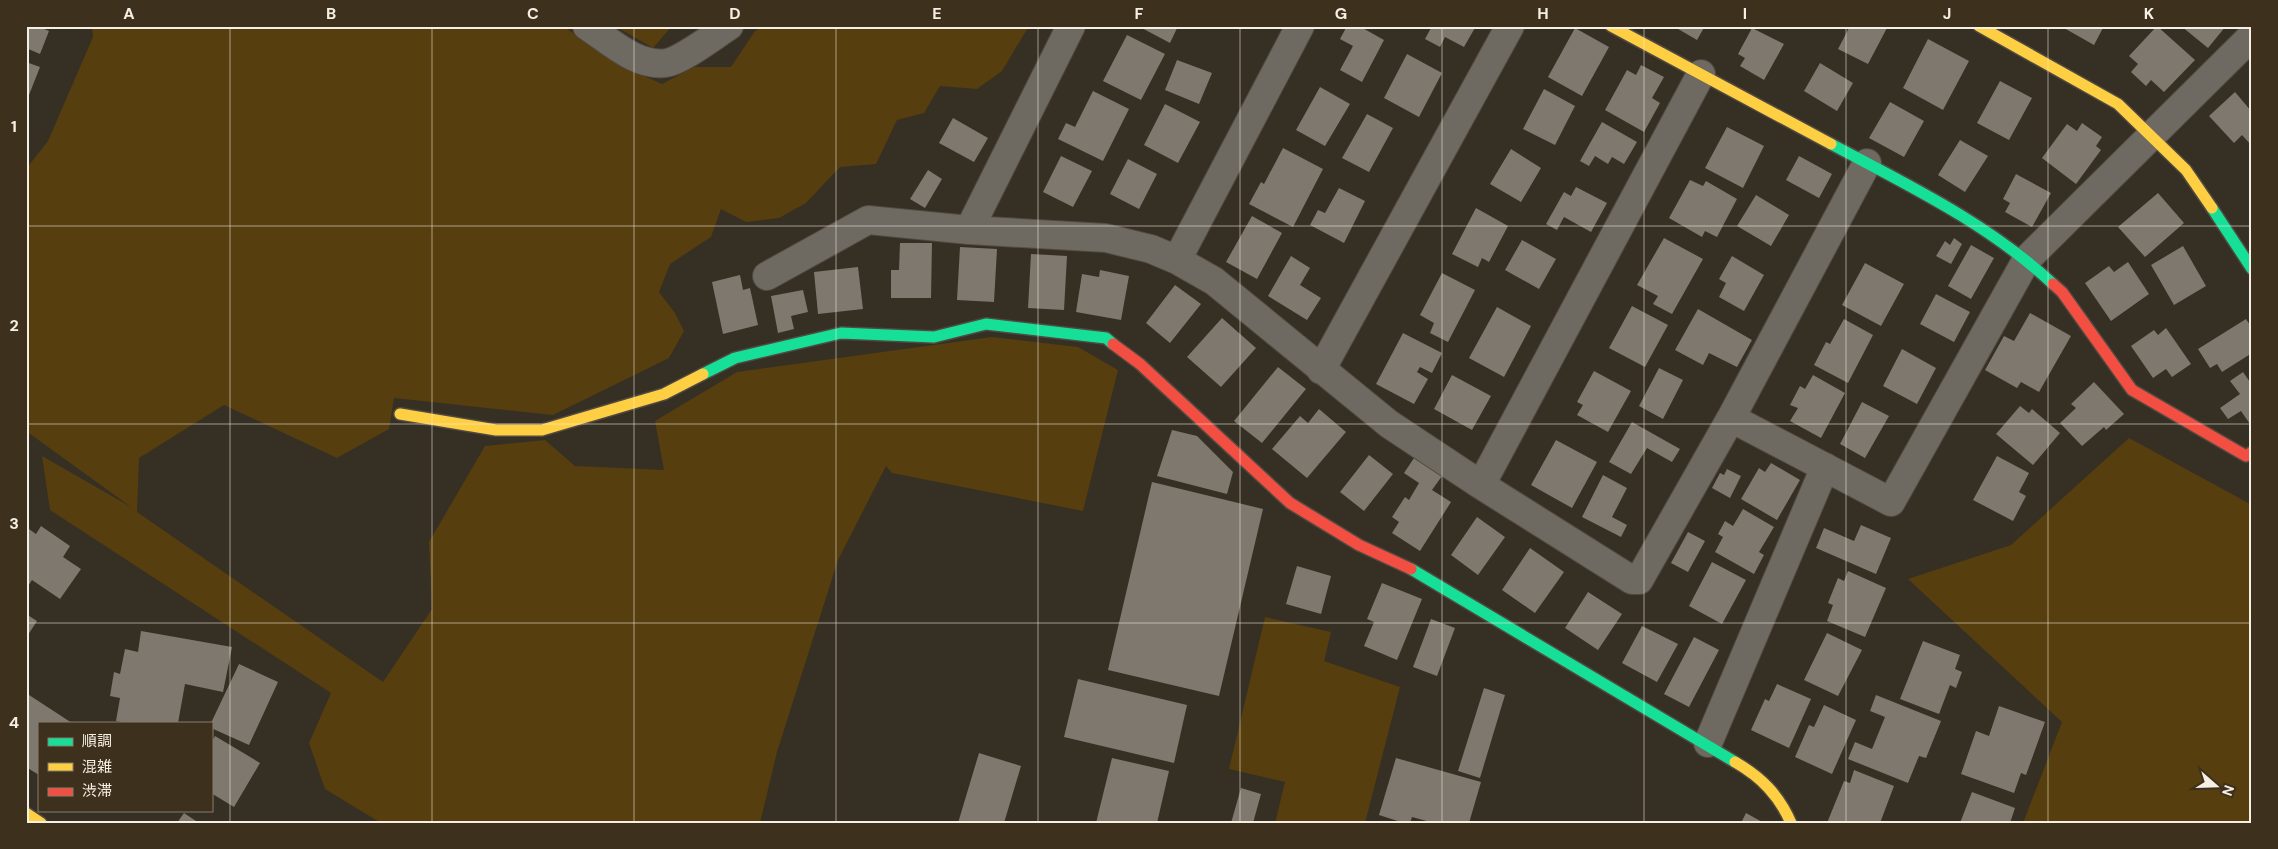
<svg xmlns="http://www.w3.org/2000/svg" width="2278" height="849" viewBox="0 0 2278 849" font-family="'DM Sans','Noto Sans JP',sans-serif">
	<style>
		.green { fill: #563e0e }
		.building { fill: #7e786e }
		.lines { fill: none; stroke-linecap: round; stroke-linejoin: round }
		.street-casing { stroke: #514a41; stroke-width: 30 }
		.fast-casing { stroke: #514a41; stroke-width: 14 }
		.slow-casing { stroke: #514a41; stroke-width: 14 }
		.jam-casing { stroke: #514a41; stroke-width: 14 }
		.street { stroke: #6f6a61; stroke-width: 28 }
		.fast { stroke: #16e098; stroke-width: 11 }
		.slow { stroke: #ffcf43; stroke-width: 11 }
		.jam { stroke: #f24e42; stroke-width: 11 }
		.grid { fill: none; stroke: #f7efe3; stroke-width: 1; stroke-opacity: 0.55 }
		.neatline { fill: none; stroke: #f7efe3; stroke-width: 2 }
		.grid-label { font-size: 16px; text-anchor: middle; font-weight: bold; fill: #f7efe3 }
	</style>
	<rect width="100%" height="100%" fill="#362f24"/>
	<path class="green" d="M 92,26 L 563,26 L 620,65 L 662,84 L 694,67 L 731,67 L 755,31 L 763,26 L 1029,26 L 1002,71 L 977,89 L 940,86 L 924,113 L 897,120 L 876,164 L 840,167 L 806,203 L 779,218 L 746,222 L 721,209 L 711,237 L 670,264 L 659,292 L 675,313 L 684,331 L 669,358 L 553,415 L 394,398 L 389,429 L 337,458 L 224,405 L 139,458 L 137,512 L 383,682 L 432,609 L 429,542 L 485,446 L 545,440 L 575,466 L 664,470 L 655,421 L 737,372 L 992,337 L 1078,347 L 1118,370 L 1083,511 L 892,473 L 886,466 L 838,560 L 777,752 L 760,823 L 381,823 L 325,789 L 309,743 L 331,693 L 50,510 L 42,456 L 131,507 L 26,431 L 26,169 L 48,141 L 93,37 Z
		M 615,26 L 672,26 L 653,48 Z
		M 2129,438 L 2252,505 L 2252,823 L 2023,823 L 2062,722 L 1908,579 L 2011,545 Z
		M 1265,617 L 1331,632 L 1324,661 L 1400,687 L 1365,823 L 1275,823 L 1285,782 L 1229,769 Z"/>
	<path class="building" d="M 26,26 L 37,26 L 49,31 L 40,54 L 26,48 Z
		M 1138,26 L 1178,26 L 1170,43 Z
		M 1347,26 L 1359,26 L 1384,40 L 1362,82 L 1340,70 L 1353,46 L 1340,39 Z
		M 1432,26 L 1476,26 L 1464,47 L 1445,37 L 1440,47 L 1425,39 Z
		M 1673,26 L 1705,26 L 1697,40 Z
		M 1850,26 L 1888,26 L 1868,64 L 1838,49 Z
		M 2065,26 L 2104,26 L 2094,45 L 2064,28 Z
		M 2157,26 L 2195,60 L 2164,92 L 2151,80 L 2146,86 L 2131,72 L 2138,64 L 2129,56 Z
		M 2181,26 L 2226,26 L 2208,48 Z
		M 1575,28 L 1609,47 L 1582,96 L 1548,77 Z
		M 1752,28 L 1784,44 L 1764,80 L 1740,66 L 1745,58 L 1738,54 Z
		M 1127,35 L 1165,54 L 1141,100 L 1103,81 Z
		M 1928,39 L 1969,61 L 1943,110 L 1903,88 Z
		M 1407,54 L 1442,73 L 1419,117 L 1384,98 Z
		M 1177,60 L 1212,73 L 1199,104 L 1165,90 Z
		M 26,62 L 40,67 L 29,95 L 26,94 Z
		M 1820,63 L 1853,83 L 1837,111 L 1804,91 Z
		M 1641,65 L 1664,77 L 1652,98 L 1660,103 L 1644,132 L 1605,110 L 1627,70 L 1636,75 Z
		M 2000,81 L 2032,98 L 2009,140 L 1977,123 Z
		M 1320,87 L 1350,104 L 1325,146 L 1296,130 Z
		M 1544,89 L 1575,106 L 1555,145 L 1523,129 Z
		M 1093,91 L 1129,109 L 1103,161 L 1058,139 L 1066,123 L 1075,127 Z
		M 2235,92 L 2252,112 L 2252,146 L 2242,135 L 2234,143 L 2209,116 Z
		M 1890,102 L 1924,121 L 1904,157 L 1869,138 Z
		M 1165,104 L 1200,122 L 1178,163 L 1144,145 Z
		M 1367,114 L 1393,128 L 1369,172 L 1342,158 Z
		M 953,118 L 988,138 L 974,162 L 939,143 Z
		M 1602,122 L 1637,142 L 1624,164 L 1612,157 L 1608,164 L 1595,156 L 1589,166 L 1580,161 Z
		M 2082,123 L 2102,137 L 2096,146 L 2101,150 L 2076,184 L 2042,158 L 2067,124 L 2077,131 Z
		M 1727,127 L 1764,146 L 1743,188 L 1705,168 Z
		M 1960,140 L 1988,156 L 1965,192 L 1938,175 Z
		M 1283,148 L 1323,169 L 1293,227 L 1249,204 L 1261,182 L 1264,184 Z
		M 1511,149 L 1541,168 L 1521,202 L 1490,184 Z
		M 1061,156 L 1092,171 L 1073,207 L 1043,192 Z
		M 1799,156 L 1832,174 L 1819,198 L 1786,180 Z
		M 1128,159 L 1157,174 L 1139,209 L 1110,194 Z
		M 928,170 L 942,179 L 925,208 L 910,199 Z
		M 2016,174 L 2051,193 L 2032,227 L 2005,212 L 2010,203 L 2003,199 Z
		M 1690,180 L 1703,186 L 1706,181 L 1737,199 L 1717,237 L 1705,231 L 1702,237 L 1669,218 Z
		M 1576,187 L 1607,203 L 1591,232 L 1564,217 L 1557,230 L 1546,224 L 1564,192 L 1571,196 Z
		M 1339,188 L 1365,201 L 1344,243 L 1310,225 L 1318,210 L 1325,213 Z
		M 2158,193 L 2184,223 L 2145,257 L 2118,227 Z
		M 1756,195 L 1789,215 L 1771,246 L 1737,226 Z
		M 1476,208 L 1508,226 L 1489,262 L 1482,258 L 1478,267 L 1452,254 Z
		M 1252,216 L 1282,233 L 1257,279 L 1226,262 Z
		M 1664,238 L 1703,259 L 1672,314 L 1653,304 L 1658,296 L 1637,285 Z
		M 1954,238 L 1962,244 L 1951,264 L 1936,256 L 1945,241 L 1950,245 Z
		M 1522,240 L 1556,259 L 1539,289 L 1505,270 Z
		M 900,243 L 932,243 L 931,298 L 891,298 L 891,270 L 899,270 Z
		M 1971,245 L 1994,258 L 1971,299 L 1948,286 Z
		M 2183,246 L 2206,286 L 2174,305 L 2151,265 Z
		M 960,247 L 997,249 L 994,302 L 957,300 Z
		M 1031,254 L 1067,256 L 1064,310 L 1028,308 Z
		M 1291,256 L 1310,268 L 1300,285 L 1321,298 L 1307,320 L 1268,296 Z
		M 1732,256 L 1764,275 L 1744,311 L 1719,297 L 1726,283 L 1719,279 Z
		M 2128,262 L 2149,294 L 2111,321 L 2085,283 L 2109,266 L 2114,272 Z
		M 1865,263 L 1904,284 L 1881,326 L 1842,305 Z
		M 858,267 L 863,309 L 818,314 L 814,272 Z
		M 1100,270 L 1129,276 L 1121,320 L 1076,312 L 1082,274 L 1099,277 Z
		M 1442,273 L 1475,290 L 1448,342 L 1430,333 L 1434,323 L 1420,315 Z
		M 740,275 L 743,290 L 750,288 L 758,325 L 723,334 L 712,282 Z
		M 1175,285 L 1201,304 L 1170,343 L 1146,323 Z
		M 803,290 L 808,312 L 791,316 L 794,329 L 778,333 L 771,296 Z
		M 1936,294 L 1970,312 L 1954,342 L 1920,324 Z
		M 1632,306 L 1668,325 L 1645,367 L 1609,348 Z
		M 1497,307 L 1531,326 L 1504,377 L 1469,358 Z
		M 1698,309 L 1752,340 L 1737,367 L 1709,353 L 1703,365 L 1675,350 Z
		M 2030,313 L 2071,336 L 2039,392 L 2021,382 L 2017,388 L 1985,370 L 2004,336 L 2014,341 Z
		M 1222,318 L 1256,348 L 1221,387 L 1187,357 Z
		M 1844,319 L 1873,335 L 1848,383 L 1814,365 L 1826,342 L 1830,344 Z
		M 2246,319 L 2252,328 L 2252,353 L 2222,372 L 2217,364 L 2210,368 L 2198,349 Z
		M 2166,328 L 2191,364 L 2172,377 L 2166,369 L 2153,378 L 2131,346 L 2154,330 L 2158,335 Z
		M 1403,333 L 1442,353 L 1432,373 L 1420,367 L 1417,372 L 1428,379 L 1414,404 L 1376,384 Z
		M 1902,349 L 1936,368 L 1917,404 L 1883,386 Z
		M 1278,367 L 1306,389 L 1262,443 L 1234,421 Z
		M 1659,368 L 1683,380 L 1663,419 L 1639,406 Z
		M 1594,371 L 1631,391 L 1608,432 L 1577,415 L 1583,405 L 1577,402 Z
		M 2243,372 L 2252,385 L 2252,427 L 2241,411 L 2228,419 L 2220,408 L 2240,394 L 2230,381 Z
		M 1452,375 L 1491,396 L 1472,430 L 1434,409 Z
		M 1813,375 L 1845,393 L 1821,438 L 1790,421 L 1798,408 L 1790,405 L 1800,386 L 1805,389 Z
		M 2094,382 L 2124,414 L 2106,430 L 2104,427 L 2082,446 L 2060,423 L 2076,408 L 2071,404 Z
		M 1862,402 L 1889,416 L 1865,458 L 1840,444 Z
		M 2020,406 L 2029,413 L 2032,409 L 2060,433 L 2033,465 L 1996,434 Z
		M 1319,409 L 1346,432 L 1307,478 L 1272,449 L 1300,416 L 1308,423 Z
		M 1632,422 L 1680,449 L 1672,462 L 1647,448 L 1631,474 L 1609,462 Z
		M 1172,430 L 1197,436 L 1233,472 L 1227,494 L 1157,476 Z
		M 1556,440 L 1597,462 L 1572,508 L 1531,485 Z
		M 1369,455 L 1393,474 L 1364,511 L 1340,492 Z
		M 1997,456 L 2029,473 L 2019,492 L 2026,496 L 2013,521 L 1973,500 Z
		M 1414,458 L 1442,476 L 1432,490 L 1451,502 L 1420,551 L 1392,533 L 1399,522 L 1392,517 L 1405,497 L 1409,500 L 1419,483 L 1404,473 Z
		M 1771,463 L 1800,480 L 1777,520 L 1741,499 L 1759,468 L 1765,472 Z
		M 1727,469 L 1741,476 L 1730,498 L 1712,488 L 1720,473 L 1724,475 Z
		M 1603,475 L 1627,488 L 1612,517 L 1627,525 L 1621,537 L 1582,517 Z
		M 1152,482 L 1263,509 L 1219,696 L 1108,670 Z
		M 1743,509 L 1774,527 L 1759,552 L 1764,555 L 1754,574 L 1715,552 L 1723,537 L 1718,534 L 1725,521 L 1733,526 Z
		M 1477,517 L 1505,537 L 1478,575 L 1451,555 Z
		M 1861,525 L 1891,538 L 1876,574 L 1816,548 L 1824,528 L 1854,541 Z
		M 41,526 L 70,546 L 63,557 L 81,569 L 60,599 L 32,580 L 26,589 L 26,527 L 36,534 Z
		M 1688,532 L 1705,541 L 1688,572 L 1671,563 Z
		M 1530,548 L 1564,572 L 1535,613 L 1502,590 Z
		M 1712,562 L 1746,580 L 1722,624 L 1689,606 Z
		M 1297,566 L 1331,576 L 1321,614 L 1286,604 Z
		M 1848,571 L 1886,588 L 1865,637 L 1827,621 L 1833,605 L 1828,603 L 1838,578 L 1844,581 Z
		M 1382,583 L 1422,599 L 1397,660 L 1364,646 L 1374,622 L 1367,619 Z
		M 1588,592 L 1622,614 L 1598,650 L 1565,628 Z
		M 26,614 L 37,621 L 26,638 Z
		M 1431,619 L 1455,628 L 1437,676 L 1413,667 Z
		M 1642,626 L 1678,644 L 1657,682 L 1622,663 Z
		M 141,631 L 232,647 L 223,692 L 185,684 L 178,723 L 127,723 L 116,721 L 120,698 L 110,696 L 114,672 L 120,674 L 125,649 L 138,652 Z
		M 1827,633 L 1862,650 L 1838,696 L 1804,680 Z
		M 1694,637 L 1719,650 L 1689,707 L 1664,694 Z
		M 1923,641 L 1960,655 L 1955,669 L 1962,672 L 1956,688 L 1950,685 L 1939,714 L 1900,699 Z
		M 239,664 L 278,682 L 249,745 L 211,728 L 211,723 Z
		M 1078,679 L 1187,705 L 1174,763 L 1064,737 Z
		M 1777,684 L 1811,699 L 1789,748 L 1751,730 L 1765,699 L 1769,701 Z
		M 1484,688 L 1505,695 L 1480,778 L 1458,771 Z
		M 26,693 L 72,723 L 39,723 L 39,775 L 26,767 Z
		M 1876,695 L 1941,721 L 1926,758 L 1919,756 L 1908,783 L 1848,759 L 1855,742 L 1872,749 L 1885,717 L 1870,711 Z
		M 1824,705 L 1856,720 L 1832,774 L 1795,757 L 1809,725 L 1814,727 Z
		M 1999,706 L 2045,722 L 2026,775 L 2021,773 L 2014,793 L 1961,774 L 1976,731 L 1989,736 Z
		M 215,736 L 260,763 L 234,807 L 211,793 L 211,743 Z
		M 979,753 L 1021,766 L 1004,823 L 958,823 Z
		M 1112,758 L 1169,771 L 1157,823 L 1096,823 Z
		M 1396,758 L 1481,782 L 1469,823 L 1434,823 L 1412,817 L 1410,823 L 1404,823 L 1379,815 Z
		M 1854,770 L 1894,786 L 1880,823 L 1827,823 L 1844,781 L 1850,783 Z
		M 1241,788 L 1261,794 L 1253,823 L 1231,823 Z
		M 1972,792 L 2015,808 L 2010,823 L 1960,823 Z
		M 184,813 L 199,823 L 177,823 Z
		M 1746,813 L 1764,823 L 1741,823 Z"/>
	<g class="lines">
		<g class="street-casing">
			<path id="street" d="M 587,26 C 610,41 637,67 666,63 C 681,61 715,35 729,26
				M 969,230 L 1071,26
				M 1177,260 L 1300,26
				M 767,276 L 868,220 L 969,230 L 1106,238 L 1151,249 L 1177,260 L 1214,281 L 1389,424 L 1481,485 L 1632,580 L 1639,580 L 1731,418 L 1867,163
				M 1321,370 L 1510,26
				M 1731,418 L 1891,502 L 2027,259 L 2252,36
				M 1481,485 L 1701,74
				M 1708,743 L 1825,467"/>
		</g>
		<g class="fast-casing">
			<path id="fast" d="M 1831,144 C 1908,185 1989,224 2053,284
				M 2212,208 L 2252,269
				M 703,374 L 735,358 L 841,333 L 934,337 L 986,324 L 1106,338 L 1113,344
				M 1411,569 L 1735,762"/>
		</g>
		<g class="slow-casing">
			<path id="slow" d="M 1611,26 L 1831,144
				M 1979,26 L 2118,104 L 2186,170 L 2212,208
				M 400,414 L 496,430 L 542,430 L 664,394 L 703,374
				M 1735,762 C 1761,777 1779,795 1791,823
				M 26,813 L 41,823"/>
		</g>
		<g class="jam-casing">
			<path id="jam" d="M 2053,284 L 2062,292 L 2132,390 L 2246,456 L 2252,452
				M 1113,344 L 1140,364 L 1290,503 L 1359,545 L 1411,569"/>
		</g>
		<use href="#street" class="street"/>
		<use href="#fast" class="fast"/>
		<use href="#slow" class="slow"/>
		<use href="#jam" class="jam"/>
	</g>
	<path class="grid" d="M 230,26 L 230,823M 432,26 L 432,823M 634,26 L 634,823M 836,26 L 836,823M 1038,26 L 1038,823M 1240,26 L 1240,823M 1442,26 L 1442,823M 1644,26 L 1644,823M 1846,26 L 1846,823M 2048,26 L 2048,823M 26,226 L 2252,226M 26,424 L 2252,424M 26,623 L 2252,623"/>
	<rect width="2278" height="849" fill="none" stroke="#3d311d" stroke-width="55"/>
	<rect x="38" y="722" width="175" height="90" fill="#3d311d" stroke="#877d6c"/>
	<rect x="48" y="738" width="25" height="8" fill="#16e098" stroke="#877d6c"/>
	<text x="82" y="746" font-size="15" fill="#f7efe3">順調</text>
	<rect x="48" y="763" width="25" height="8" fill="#ffcf43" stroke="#877d6c"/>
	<text x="82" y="772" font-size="15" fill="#f7efe3">混雑</text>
	<rect x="48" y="788" width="25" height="8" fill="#f24e42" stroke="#877d6c"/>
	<text x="82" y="796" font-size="15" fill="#f7efe3">渋滞</text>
	<g transform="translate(2216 786) rotate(110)" stroke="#3d311d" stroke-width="4" paint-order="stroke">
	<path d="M0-4L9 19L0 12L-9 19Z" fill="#f7efe3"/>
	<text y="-8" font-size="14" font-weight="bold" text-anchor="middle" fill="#f7efe3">N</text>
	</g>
	<rect x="28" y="28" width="2222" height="794" class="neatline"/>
	<g class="grid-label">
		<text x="129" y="19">A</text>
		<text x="331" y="19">B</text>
		<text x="533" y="19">C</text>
		<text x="735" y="19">D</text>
		<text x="937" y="19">E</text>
		<text x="1139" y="19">F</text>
		<text x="1341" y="19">G</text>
		<text x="1543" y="19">H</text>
		<text x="1745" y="19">I</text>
		<text x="1947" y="19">J</text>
		<text x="2149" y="19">K</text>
		<text x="14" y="132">1</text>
		<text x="14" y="331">2</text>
		<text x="14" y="529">3</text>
		<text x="14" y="728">4</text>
	</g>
</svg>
